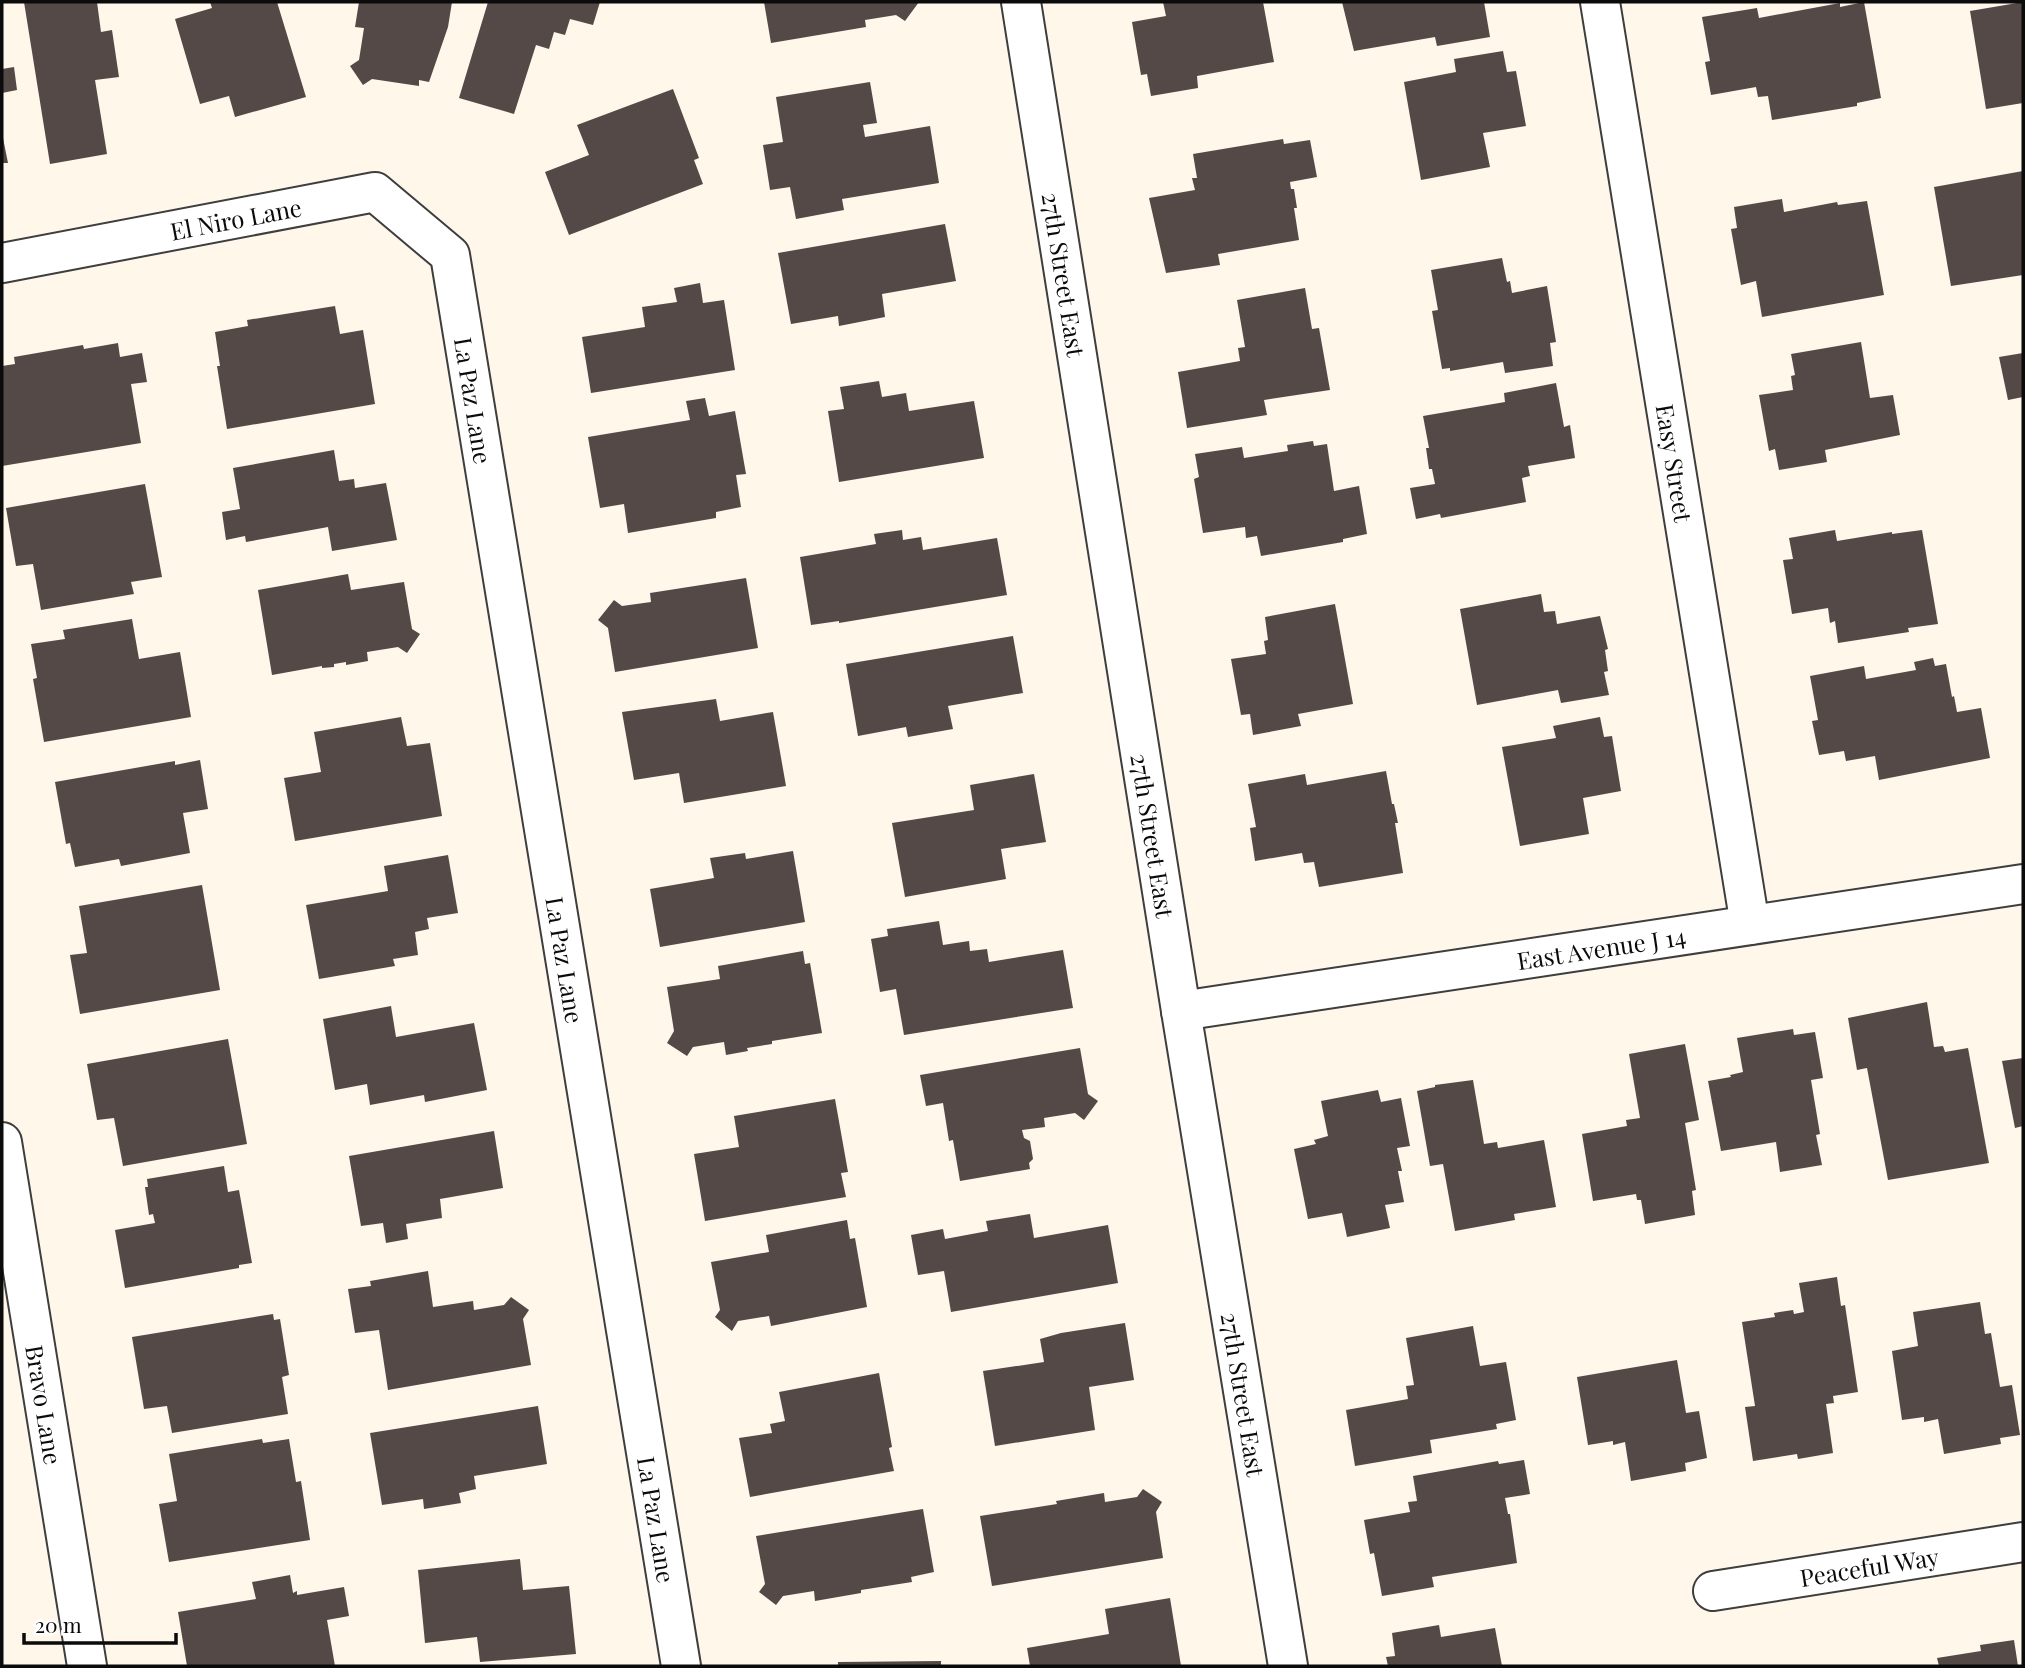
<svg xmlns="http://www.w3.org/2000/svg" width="2025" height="1668" viewBox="0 0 2025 1668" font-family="'Playfair Display',serif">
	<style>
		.building { fill: #544946 }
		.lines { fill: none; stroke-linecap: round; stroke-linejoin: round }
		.street-casing { stroke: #3e3e3e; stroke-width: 42 }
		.street { stroke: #fff; stroke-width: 38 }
		.labels { text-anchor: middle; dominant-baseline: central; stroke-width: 7; stroke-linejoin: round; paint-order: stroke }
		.street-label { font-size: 24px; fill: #0b0b0b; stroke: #fff }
	</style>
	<rect width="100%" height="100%" fill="#fff7e9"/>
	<path class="building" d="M 24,2 L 97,2 L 101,32 L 112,30 L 119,77 L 95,80 L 107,154 L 50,164 Z
		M 210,2 L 277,2 L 306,97 L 235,117 L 229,96 L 200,104 L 175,19 L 212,8 Z
		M 359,2 L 452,2 L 448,27 L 429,82 L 419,80 L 419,86 L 372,79 L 363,85 L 350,66 L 359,60 L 364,28 L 355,27 Z
		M 488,2 L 600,2 L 593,25 L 570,19 L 565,35 L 554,32 L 549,49 L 536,45 L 514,114 L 459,98 Z
		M 764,2 L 919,2 L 905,21 L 896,15 L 865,20 L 866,27 L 771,43 Z
		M 1163,2 L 1263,2 L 1274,62 L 1197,76 L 1198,88 L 1151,96 L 1147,74 L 1141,75 L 1132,22 L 1166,16 Z
		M 1342,2 L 1484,2 L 1490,37 L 1437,46 L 1435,37 L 1354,51 Z
		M 1864,2 L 1881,98 L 1857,103 L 1857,106 L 1772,120 L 1768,96 L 1758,97 L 1756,87 L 1711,95 L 1705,62 L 1710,61 L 1702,17 L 1757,8 L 1759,18 L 1840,3 L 1840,7 Z
		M 2023,2 L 2023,103 L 1986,109 L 1970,11 Z
		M 1503,51 L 1507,72 L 1516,71 L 1526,126 L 1483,133 L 1490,167 L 1421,180 L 1404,82 L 1456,72 L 1454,59 Z
		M 14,67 L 17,90 L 2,93 L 2,69 Z
		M 870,82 L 877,123 L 863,125 L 865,137 L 930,126 L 939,183 L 842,199 L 844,210 L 796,219 L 790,187 L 770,190 L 763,145 L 783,142 L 776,97 Z
		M 673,89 L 699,158 L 694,160 L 703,184 L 569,235 L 545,172 L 589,155 L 577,125 Z
		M 2,133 L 8,163 L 2,163 Z
		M 1283,139 L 1284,144 L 1310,140 L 1317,177 L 1290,182 L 1291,189 L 1294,189 L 1297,208 L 1294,208 L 1299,240 L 1218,254 L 1220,265 L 1166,273 L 1149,198 L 1195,190 L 1192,178 L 1197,178 L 1193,154 Z
		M 2023,171 L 2023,275 L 1951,286 L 1934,187 Z
		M 1782,199 L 1784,212 L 1837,202 L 1838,205 L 1867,201 L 1884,295 L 1762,317 L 1756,281 L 1741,285 L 1731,229 L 1737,228 L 1734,207 Z
		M 945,224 L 956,281 L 882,294 L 885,317 L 839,326 L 838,316 L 791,324 L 778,253 Z
		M 1502,258 L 1507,282 L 1510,281 L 1512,293 L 1547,286 L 1556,342 L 1550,343 L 1553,366 L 1505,373 L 1503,362 L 1450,371 L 1450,368 L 1442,369 L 1432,311 L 1438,310 L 1431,270 Z
		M 700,283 L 703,303 L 724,300 L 735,370 L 591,393 L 582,337 L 645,327 L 642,307 L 677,302 L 674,288 Z
		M 1305,288 L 1312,329 L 1319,328 L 1330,390 L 1264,400 L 1267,415 L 1187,428 L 1178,372 L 1240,361 L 1238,348 L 1245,347 L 1237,300 Z
		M 335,306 L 340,334 L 363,330 L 375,404 L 227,429 L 217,366 L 220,366 L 215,332 L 248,326 L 247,320 Z
		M 1861,342 L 1870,398 L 1893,395 L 1900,435 L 1825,450 L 1827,462 L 1779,470 L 1775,449 L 1769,451 L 1759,395 L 1793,390 L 1791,376 L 1795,375 L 1791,354 Z
		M 118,343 L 120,357 L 142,353 L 147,382 L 131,384 L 141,443 L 2,466 L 2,366 L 15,364 L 14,357 L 83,345 L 84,349 Z
		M 2023,353 L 2023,397 L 2008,400 L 1999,357 Z
		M 879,381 L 882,397 L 906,393 L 909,411 L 974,401 L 984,458 L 839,482 L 828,411 L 844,409 L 840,387 Z
		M 1556,383 L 1564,427 L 1570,425 L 1575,458 L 1528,466 L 1530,476 L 1522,478 L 1526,502 L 1441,518 L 1440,514 L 1416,519 L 1410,488 L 1435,484 L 1432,469 L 1429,469 L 1426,448 L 1429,448 L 1423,416 L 1505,402 L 1504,393 Z
		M 705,398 L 709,416 L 735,411 L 746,474 L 736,475 L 741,507 L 716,512 L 716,518 L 628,533 L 624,504 L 600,508 L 588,437 L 690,420 L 686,401 Z
		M 1313,441 L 1314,446 L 1327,444 L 1334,491 L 1359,486 L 1367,534 L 1343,539 L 1343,542 L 1261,556 L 1257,536 L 1246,538 L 1245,527 L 1203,533 L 1194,479 L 1199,477 L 1195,454 L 1242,447 L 1244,458 L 1288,451 L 1287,445 Z
		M 334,450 L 339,481 L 354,479 L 355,488 L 386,483 L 397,540 L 332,551 L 328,527 L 246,542 L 245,536 L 226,540 L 222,512 L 240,509 L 233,468 Z
		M 145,484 L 162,577 L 131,582 L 134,594 L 41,610 L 33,564 L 16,566 L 6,508 Z
		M 902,530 L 903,540 L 921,537 L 923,550 L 997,538 L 1007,595 L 839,623 L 839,621 L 811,625 L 800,557 L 876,544 L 874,534 Z
		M 1835,530 L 1837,541 L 1892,532 L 1892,534 L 1922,530 L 1938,624 L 1908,628 L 1909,632 L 1838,643 L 1835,621 L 1830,623 L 1828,608 L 1792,614 L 1783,560 L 1793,559 L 1789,538 Z
		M 348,574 L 351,590 L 404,582 L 412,629 L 420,634 L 407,653 L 398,647 L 367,652 L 368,661 L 346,665 L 346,662 L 334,664 L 334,667 L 322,668 L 322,666 L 272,675 L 258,590 Z
		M 746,578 L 758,648 L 615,672 L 608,628 L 598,620 L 614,600 L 622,606 L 651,602 L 650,593 Z
		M 1541,594 L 1544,612 L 1555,611 L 1557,624 L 1600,616 L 1608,649 L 1605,650 L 1608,671 L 1604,672 L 1609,695 L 1561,703 L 1558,690 L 1477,705 L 1460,609 Z
		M 1335,604 L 1353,704 L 1298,714 L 1301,726 L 1253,735 L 1250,714 L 1241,715 L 1231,659 L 1266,654 L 1264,641 L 1268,640 L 1265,617 Z
		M 132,619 L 139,659 L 180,652 L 191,717 L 44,742 L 33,679 L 37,678 L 31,644 L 65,639 L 63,630 Z
		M 1013,636 L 1023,693 L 948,706 L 953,729 L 908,737 L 906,727 L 858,736 L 846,664 Z
		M 1933,658 L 1935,666 L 1946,664 L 1952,697 L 1954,696 L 1957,712 L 1981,708 L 1990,758 L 1879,780 L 1875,756 L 1846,761 L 1844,751 L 1819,755 L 1812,721 L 1818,720 L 1810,676 L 1864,666 L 1866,679 L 1916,670 L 1914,662 Z
		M 716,699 L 720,721 L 773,712 L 786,786 L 684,803 L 679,773 L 634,780 L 622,712 Z
		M 401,717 L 407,746 L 430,743 L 442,816 L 295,841 L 284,778 L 321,772 L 314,732 Z
		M 1600,717 L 1604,737 L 1612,736 L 1621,791 L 1583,798 L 1589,834 L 1520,846 L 1502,747 L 1556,738 L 1553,726 Z
		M 200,760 L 208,809 L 183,813 L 190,853 L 121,866 L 119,859 L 75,867 L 70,843 L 66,844 L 55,782 L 175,761 L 175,765 Z
		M 1386,771 L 1392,804 L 1394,804 L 1398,823 L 1395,823 L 1403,873 L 1319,887 L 1314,862 L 1304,863 L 1302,853 L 1255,861 L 1250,828 L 1256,827 L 1248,784 L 1305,774 L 1307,785 Z
		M 1034,774 L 1046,842 L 1001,849 L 1006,879 L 905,897 L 892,823 L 974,810 L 970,785 Z
		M 793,851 L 805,922 L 660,947 L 650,889 L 714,878 L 710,858 L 745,853 L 746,859 Z
		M 448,855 L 458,913 L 427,918 L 429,929 L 415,932 L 418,955 L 393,959 L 395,966 L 319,979 L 306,905 L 388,891 L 384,866 Z
		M 202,885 L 220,990 L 80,1014 L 70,955 L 87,953 L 79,906 Z
		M 939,921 L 943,945 L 969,941 L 970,951 L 987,949 L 989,962 L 1063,950 L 1073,1008 L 904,1035 L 896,989 L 880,992 L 871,939 L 888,936 L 887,929 Z
		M 803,951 L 805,964 L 810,963 L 822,1033 L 772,1041 L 772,1044 L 747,1048 L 748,1051 L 726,1055 L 724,1042 L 693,1047 L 687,1056 L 667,1043 L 674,1031 L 667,987 L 720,979 L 718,966 Z
		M 1927,1002 L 1934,1047 L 1943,1046 L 1945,1052 L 1968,1048 L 1989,1163 L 1888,1180 L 1867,1068 L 1857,1070 L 1848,1018 Z
		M 391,1006 L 396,1037 L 474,1023 L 487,1090 L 425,1102 L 424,1095 L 370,1105 L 367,1084 L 335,1090 L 323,1019 Z
		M 1793,1029 L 1794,1035 L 1815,1032 L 1823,1078 L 1811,1080 L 1820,1134 L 1816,1135 L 1822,1165 L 1780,1172 L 1776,1142 L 1721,1151 L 1708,1081 L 1731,1077 L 1730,1075 L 1743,1072 L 1737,1038 Z
		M 228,1039 L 247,1144 L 123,1166 L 114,1118 L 97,1120 L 87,1064 Z
		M 1685,1044 L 1699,1120 L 1685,1123 L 1696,1190 L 1692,1191 L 1695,1215 L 1645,1224 L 1641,1200 L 1637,1200 L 1636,1194 L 1593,1201 L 1582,1134 L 1627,1126 L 1626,1120 L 1640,1118 L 1629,1054 Z
		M 1080,1048 L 1088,1094 L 1098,1101 L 1084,1120 L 1075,1113 L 1044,1118 L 1045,1127 L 1022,1130 L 1024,1138 L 1030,1141 L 1033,1159 L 1029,1163 L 1030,1169 L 960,1181 L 953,1140 L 949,1141 L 943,1103 L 926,1106 L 920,1075 Z
		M 2023,1058 L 2023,1126 L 2015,1128 L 2002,1061 Z
		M 1473,1080 L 1484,1144 L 1497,1142 L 1498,1148 L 1544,1140 L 1556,1207 L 1514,1214 L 1515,1220 L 1455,1231 L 1443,1164 L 1430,1166 L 1417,1091 L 1435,1087 L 1435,1085 Z
		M 1378,1090 L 1381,1102 L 1401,1098 L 1410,1146 L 1397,1148 L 1402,1171 L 1398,1171 L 1404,1202 L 1385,1205 L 1390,1228 L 1347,1237 L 1342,1213 L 1308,1219 L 1294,1149 L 1316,1144 L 1314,1140 L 1328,1136 L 1321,1101 Z
		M 835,1099 L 848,1172 L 841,1173 L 846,1197 L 705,1221 L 694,1154 L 739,1147 L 734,1116 Z
		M 494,1131 L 503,1188 L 440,1199 L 442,1218 L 406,1224 L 408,1239 L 386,1243 L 383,1223 L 361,1226 L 349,1156 Z
		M 224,1166 L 228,1192 L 239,1190 L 252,1263 L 239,1265 L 239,1268 L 125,1288 L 115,1230 L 155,1223 L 153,1214 L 149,1215 L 145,1187 L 148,1187 L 147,1179 Z
		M 1030,1214 L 1034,1238 L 1108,1225 L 1118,1283 L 951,1312 L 944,1271 L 918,1275 L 911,1235 L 943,1229 L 945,1239 L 988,1231 L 986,1221 Z
		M 847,1220 L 850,1239 L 855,1238 L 867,1307 L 771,1326 L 769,1316 L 738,1321 L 732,1331 L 715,1317 L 720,1310 L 711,1262 L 769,1252 L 766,1235 Z
		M 428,1271 L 433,1307 L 473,1301 L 474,1310 L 504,1305 L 511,1297 L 529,1310 L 523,1319 L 531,1365 L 388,1390 L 379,1330 L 355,1333 L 348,1289 L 371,1286 L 370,1281 Z
		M 1837,1277 L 1841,1306 L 1845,1305 L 1858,1392 L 1833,1396 L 1834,1403 L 1826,1404 L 1833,1453 L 1798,1459 L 1797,1454 L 1753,1461 L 1745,1407 L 1755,1406 L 1742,1322 L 1775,1317 L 1774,1313 L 1793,1310 L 1794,1314 L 1804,1312 L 1799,1283 Z
		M 1980,1302 L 1985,1334 L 1991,1333 L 2000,1387 L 2012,1385 L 2020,1435 L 2000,1438 L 2001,1444 L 1944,1454 L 1938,1419 L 1924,1422 L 1924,1417 L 1902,1420 L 1892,1351 L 1918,1346 L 1913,1312 Z
		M 273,1314 L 274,1320 L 280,1319 L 289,1375 L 282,1377 L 288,1414 L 172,1433 L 167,1406 L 144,1409 L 132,1337 Z
		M 1125,1323 L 1134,1380 L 1089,1387 L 1095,1430 L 995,1446 L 983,1371 L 1044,1362 L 1040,1339 L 1061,1333 Z
		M 1473,1326 L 1480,1366 L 1506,1362 L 1516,1420 L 1496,1424 L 1497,1429 L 1430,1440 L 1432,1453 L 1355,1466 L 1346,1410 L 1408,1399 L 1406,1386 L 1414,1385 L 1406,1338 Z
		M 1677,1360 L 1686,1413 L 1699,1411 L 1707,1458 L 1685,1463 L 1686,1471 L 1631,1481 L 1625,1442 L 1613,1445 L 1613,1441 L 1588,1445 L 1577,1377 Z
		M 879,1373 L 892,1447 L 889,1448 L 894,1471 L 750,1497 L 739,1438 L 772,1433 L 770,1424 L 785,1421 L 779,1392 Z
		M 538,1406 L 547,1464 L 474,1476 L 476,1489 L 459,1493 L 461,1503 L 424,1509 L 423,1499 L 382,1505 L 370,1433 Z
		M 262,1439 L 263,1443 L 289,1439 L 296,1482 L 301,1481 L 310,1540 L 169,1562 L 159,1504 L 177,1501 L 169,1454 Z
		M 1524,1460 L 1530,1494 L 1505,1498 L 1508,1514 L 1510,1514 L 1517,1563 L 1432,1577 L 1434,1587 L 1382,1596 L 1374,1553 L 1370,1554 L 1364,1520 L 1410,1512 L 1408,1502 L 1417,1501 L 1413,1476 L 1498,1461 L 1499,1464 Z
		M 1143,1489 L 1162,1502 L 1156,1512 L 1163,1558 L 992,1586 L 980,1516 L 1057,1504 L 1056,1501 L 1104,1493 L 1105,1502 L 1137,1497 Z
		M 923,1509 L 934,1572 L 911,1577 L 912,1582 L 861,1590 L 861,1593 L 815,1601 L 814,1591 L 783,1596 L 776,1605 L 759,1592 L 765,1584 L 756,1536 Z
		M 520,1559 L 523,1590 L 569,1586 L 576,1654 L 480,1662 L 477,1637 L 425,1643 L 418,1570 Z
		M 290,1575 L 293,1593 L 297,1591 L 297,1595 L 344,1587 L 349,1616 L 327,1620 L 335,1666 L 187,1666 L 178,1612 L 256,1599 L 252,1582 Z
		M 1170,1598 L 1181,1666 L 1030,1666 L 1027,1648 L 1109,1634 L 1105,1609 Z
		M 1439,1625 L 1441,1637 L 1495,1628 L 1502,1666 L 1388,1666 L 1386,1657 L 1395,1656 L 1392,1633 Z
		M 2014,1640 L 2018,1666 L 1939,1666 L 1937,1658 L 1981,1651 L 1980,1645 Z
		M 941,1661 L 941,1666 L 838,1666 L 838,1662 Z"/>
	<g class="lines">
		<g class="street-casing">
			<g id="street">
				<path id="s1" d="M 1021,2 L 1181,1011 L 1288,1666"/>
				<path id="s2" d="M 1600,2 L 1750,925"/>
				<path id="s3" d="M 2,263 L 375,192 L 450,255 L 681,1666"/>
				<path id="s4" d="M 1181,1011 L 2023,884"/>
				<path id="s5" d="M 2,1142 L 87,1666"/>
				<path id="s6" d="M 1713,1591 L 2023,1542"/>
			</g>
		</g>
		<use href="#street" class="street"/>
	</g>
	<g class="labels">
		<g class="street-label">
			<text stroke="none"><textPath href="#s3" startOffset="238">El Niro Lane</textPath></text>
			<text stroke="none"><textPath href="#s1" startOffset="276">27th Street East</textPath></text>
			<text stroke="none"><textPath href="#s3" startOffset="625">La Paz Lane</textPath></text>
			<text stroke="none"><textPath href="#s2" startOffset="467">Easy Street</textPath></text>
			<text stroke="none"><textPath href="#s1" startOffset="844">27th Street East</textPath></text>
			<text stroke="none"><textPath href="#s4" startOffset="425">East Avenue J 14</textPath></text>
			<text stroke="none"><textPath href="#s3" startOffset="1192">La Paz Lane</textPath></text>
			<text stroke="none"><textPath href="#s1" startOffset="1410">27th Street East</textPath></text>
			<text stroke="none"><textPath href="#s5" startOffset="266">Bravo Lane</textPath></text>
			<text stroke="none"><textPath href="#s3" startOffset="1759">La Paz Lane</textPath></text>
			<text stroke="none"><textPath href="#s6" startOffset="158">Peaceful Way</textPath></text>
		</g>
	</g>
	<rect width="2025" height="1668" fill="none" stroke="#0b0b0b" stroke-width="7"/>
	<path d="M24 1633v10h152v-10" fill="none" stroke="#0b0b0b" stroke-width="3.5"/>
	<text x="35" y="1633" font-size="21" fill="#0b0b0b" stroke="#ffffff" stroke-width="5" paint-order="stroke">20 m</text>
</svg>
